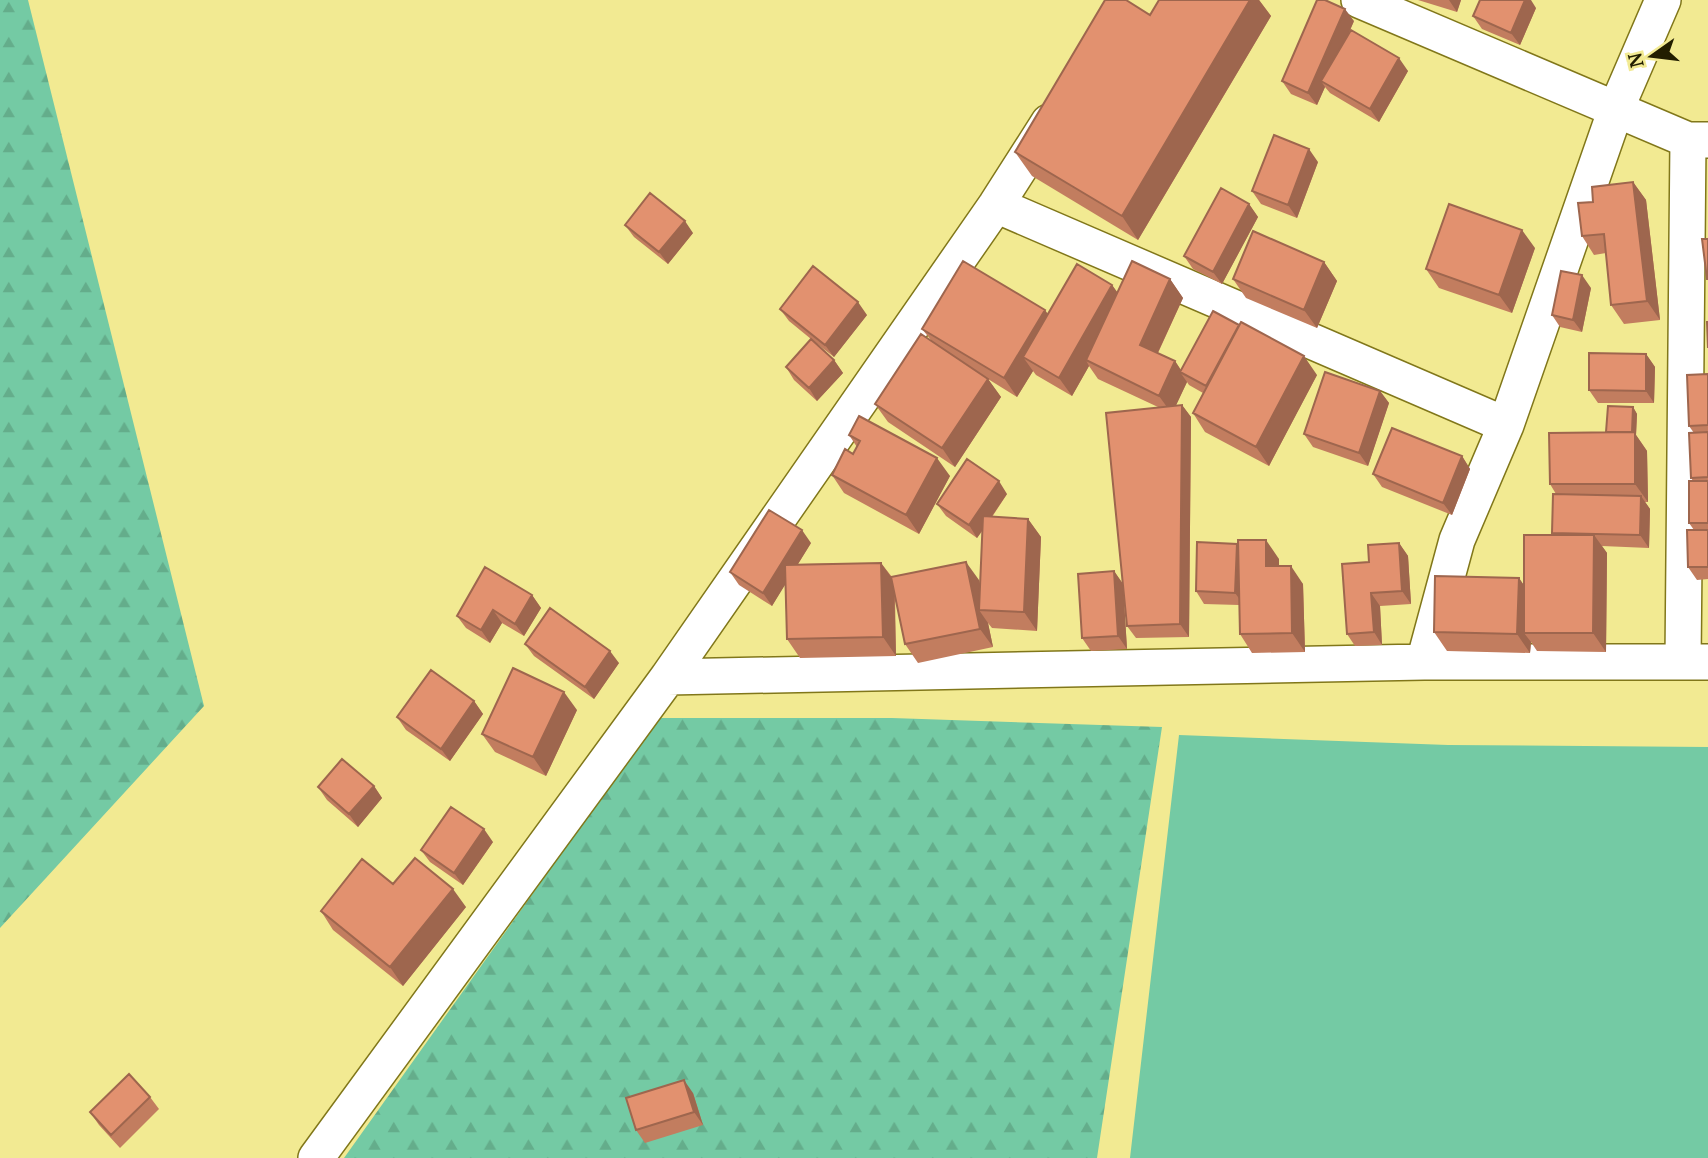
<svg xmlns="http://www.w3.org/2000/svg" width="1708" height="1158" viewBox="0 0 1708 1158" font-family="'PT Serif',serif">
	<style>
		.grass { fill: #74caa4 }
		.forest { fill: url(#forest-firs) }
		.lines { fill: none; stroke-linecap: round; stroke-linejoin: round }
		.street-casing { stroke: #81771a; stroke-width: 38 }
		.street { stroke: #fff; stroke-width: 35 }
		.wall { fill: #c27d5f }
		.shaded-wall { fill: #9e664e }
		.building { fill: #e2916f; stroke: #9e664e; stroke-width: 2 }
	</style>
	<defs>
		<pattern id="forest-firs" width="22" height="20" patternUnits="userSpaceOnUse" patternTransform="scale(1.75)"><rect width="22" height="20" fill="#74caa4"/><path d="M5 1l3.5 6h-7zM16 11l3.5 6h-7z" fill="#64ad8b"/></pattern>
	</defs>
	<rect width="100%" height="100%" fill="#f2ea92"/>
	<path class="grass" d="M 1179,735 L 1448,745 L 1708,747 L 1708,1158 L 1130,1158 Z"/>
	<path class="forest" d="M 0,0 L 28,0 L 204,706 L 0,928 Z
		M 658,718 L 892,718 L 1162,727 L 1097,1158 L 344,1158 Z"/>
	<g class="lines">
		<g class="street-casing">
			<path id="street" d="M 1359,0 L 1688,140 L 1708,140
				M 996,205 L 1506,425
				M 1424,662 L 1457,540 L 1506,425 L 1616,109 L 1663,0
				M 1683,662 L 1688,140
				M 668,677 L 1424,662 L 1708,662
				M 316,1158 L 668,677 L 996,205 L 1049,122"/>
		</g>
		<use href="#street" class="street"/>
	</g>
	<path class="wall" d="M 1159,0 L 1259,0 L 1271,16 L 1138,240 L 1032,176 L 1015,152 L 1150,15 Z
		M 1418,0 L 1461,0 L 1457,12 Z
		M 1536,8 L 1520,45 L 1482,29 L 1473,16 Z
		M 1354,21 L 1347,36 L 1408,71 L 1379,122 L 1330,93 L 1325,87 L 1317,105 L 1291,94 L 1282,81 Z
		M 1318,162 L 1297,218 L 1261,204 L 1252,191 Z
		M 1633,182 L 1646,200 L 1660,320 L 1624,324 L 1611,305 L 1606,253 L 1594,255 L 1582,236 L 1593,202 Z
		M 1249,204 L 1258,217 L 1222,284 L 1193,269 L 1184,256 Z
		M 625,225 L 693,233 L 668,264 L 634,237 Z
		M 1535,248 L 1512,313 L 1439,288 L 1426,269 Z
		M 1324,262 L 1337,281 L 1317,328 L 1246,298 L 1233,279 Z
		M 1170,279 L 1183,298 L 1158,353 L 1175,361 L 1181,370 L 1317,375 L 1269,466 L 1205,432 L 1193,413 L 1203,393 L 1189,385 L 1187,382 L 1176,405 L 1182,405 L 1191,417 L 1189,637 L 1136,638 L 1127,626 L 1123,585 L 1127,649 L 1091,651 L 1082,638 L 1114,571 L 1123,584 L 1158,407 L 1098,379 L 1089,366 L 1072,396 L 1036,375 L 1033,371 L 1017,397 L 988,379 L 1001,397 L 955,467 L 888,422 L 875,404 L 931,340 L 922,329 L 1047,314 L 1112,285 L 1117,292 Z
		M 1591,288 L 1582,332 L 1560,327 L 1552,315 Z
		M 780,309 L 867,315 L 834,357 L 816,343 L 834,360 L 843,373 L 817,401 L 794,380 L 786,367 L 811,339 L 789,321 Z
		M 1646,354 L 1655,367 L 1654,403 L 1598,403 L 1589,390 Z
		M 1708,374 L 1708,579 L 1697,580 L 1688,567 L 1694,530 L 1689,523 L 1693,481 L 1691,478 L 1694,433 L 1689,426 Z
		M 1380,391 L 1389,403 L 1368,466 L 1313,447 L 1304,434 Z
		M 1633,407 L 1637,414 L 1636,435 L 1647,451 L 1648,502 L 1645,502 L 1650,509 L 1649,548 L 1602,546 L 1607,553 L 1606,652 L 1537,651 L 1531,642 L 1530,653 L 1447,651 L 1434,632 L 1519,578 L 1524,586 L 1553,535 L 1552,533 L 1556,494 L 1550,484 Z
		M 849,435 L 950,476 L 919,534 L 844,493 L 832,475 L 853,454 L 857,447 Z
		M 1462,456 L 1470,469 L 1452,515 L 1382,487 L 1373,474 Z
		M 1007,494 L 992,517 L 1028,519 L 1041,537 L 1037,631 L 992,628 L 988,623 L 993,647 L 918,663 L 905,644 L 895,595 L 896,656 L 800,658 L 787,639 L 785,584 L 772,606 L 739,585 L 730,572 L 811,543 L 798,564 L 881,563 L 892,577 L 979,580 L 980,584 L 983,530 L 977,538 L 946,516 L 937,504 Z
		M 1399,543 L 1408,556 L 1411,604 L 1380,606 L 1382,645 L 1355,646 L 1347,634 L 1369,562 Z
		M 1238,546 L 1279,559 L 1279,566 L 1303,584 L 1305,652 L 1252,653 L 1240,634 L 1239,605 L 1204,604 L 1196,591 Z
		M 532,595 L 541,608 L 524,636 L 502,623 L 490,643 L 466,628 L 457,616 Z
		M 525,644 L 619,663 L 594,699 L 534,656 Z
		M 474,701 L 483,714 L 450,761 L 406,730 L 397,717 Z
		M 577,710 L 546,776 L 495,752 L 482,734 Z
		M 374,786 L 382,798 L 358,827 L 327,800 L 318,787 Z
		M 493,842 L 463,885 L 430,862 L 421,850 Z
		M 393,884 L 466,907 L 403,986 L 333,930 L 321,911 Z
		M 693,1093 L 703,1125 L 645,1143 L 636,1130 Z
		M 150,1097 L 159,1109 L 120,1148 L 99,1125 L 90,1112 Z"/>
	<path class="shaded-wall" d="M 1250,0 L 1259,0 L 1271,16 L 1138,240 L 1122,216 Z
		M 1449,0 L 1461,0 L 1457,12 Z
		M 1525,0 L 1531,0 L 1536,8 L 1520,45 L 1511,33 Z
		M 1345,9 L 1354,21 L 1327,84 L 1321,81 L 1325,87 L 1317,105 L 1308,93 Z
		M 1399,58 L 1408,71 L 1379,122 L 1370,109 Z
		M 1309,149 L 1318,162 L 1297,218 L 1288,205 Z
		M 1633,182 L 1646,200 L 1660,320 L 1647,301 Z
		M 1249,204 L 1258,217 L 1222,284 L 1213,272 Z
		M 685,221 L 693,233 L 668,264 L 659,252 Z
		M 1522,230 L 1535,248 L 1512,313 L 1499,295 Z
		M 1324,262 L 1337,281 L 1317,328 L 1304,310 Z
		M 1582,275 L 1591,288 L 1582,332 L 1573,320 Z
		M 1170,279 L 1183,298 L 1153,363 L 1140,345 Z
		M 1112,285 L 1125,303 L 1086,360 L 1089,366 L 1072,396 L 1059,378 Z
		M 858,302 L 867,315 L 834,357 L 825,345 Z
		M 1045,310 L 1058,328 L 1023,357 L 1033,371 L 1017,397 L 1004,378 Z
		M 1646,354 L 1655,367 L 1654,403 L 1646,391 Z
		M 1304,356 L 1317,375 L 1269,466 L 1256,447 Z
		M 834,360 L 843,373 L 817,401 L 809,388 Z
		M 1175,361 L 1184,375 L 1180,372 L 1187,382 L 1172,414 L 1159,396 Z
		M 988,379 L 1001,397 L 955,467 L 942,448 Z
		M 1380,391 L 1389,403 L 1368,466 L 1359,453 Z
		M 1182,405 L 1191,417 L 1189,637 L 1180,624 Z
		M 1633,407 L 1637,414 L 1636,435 L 1647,451 L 1648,502 L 1635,484 L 1631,440 Z
		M 1462,456 L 1470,469 L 1452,515 L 1443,503 Z
		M 937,458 L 950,476 L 919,534 L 906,515 Z
		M 999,481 L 1007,494 L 977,538 L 969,525 Z
		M 1641,496 L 1650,509 L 1649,548 L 1640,535 Z
		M 1028,519 L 1041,537 L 1037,631 L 1024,612 Z
		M 802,530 L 811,543 L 772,606 L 763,593 Z
		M 1594,535 L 1607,553 L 1606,652 L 1593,633 Z
		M 1266,540 L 1279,559 L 1279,585 L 1266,566 Z
		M 1399,543 L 1408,556 L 1411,604 L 1402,591 Z
		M 1237,544 L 1246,557 L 1244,605 L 1235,593 Z
		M 966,562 L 979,580 L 985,610 L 979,610 L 988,623 L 993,647 L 980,629 Z
		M 881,563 L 894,581 L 896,656 L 883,637 Z
		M 1291,566 L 1303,584 L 1305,652 L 1292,633 Z
		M 1114,571 L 1123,584 L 1127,649 L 1118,636 Z
		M 1519,578 L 1532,597 L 1524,633 L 1531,642 L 1530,653 L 1517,634 Z
		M 1371,593 L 1380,606 L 1382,645 L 1374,632 Z
		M 532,595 L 541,608 L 524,636 L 515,624 Z
		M 493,610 L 502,623 L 490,643 L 481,630 Z
		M 610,651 L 619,663 L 594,699 L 585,687 Z
		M 564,692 L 577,710 L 546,776 L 533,757 Z
		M 474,701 L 483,714 L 450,761 L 441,749 Z
		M 374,786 L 382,798 L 358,827 L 349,814 Z
		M 484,829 L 493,842 L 463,885 L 454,873 Z
		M 453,889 L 466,907 L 403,986 L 390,967 Z
		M 684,1080 L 693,1093 L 703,1125 L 694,1112 Z"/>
	<path class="building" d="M 1105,0 L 1126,0 L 1150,15 L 1159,0 L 1250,0 L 1122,216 L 1015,152 Z
		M 1317,0 L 1325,0 L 1345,9 L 1308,93 L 1282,81 Z
		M 1480,0 L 1525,0 L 1511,33 L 1473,16 Z
		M 1351,30 L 1399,58 L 1370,109 L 1321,81 Z
		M 1274,135 L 1309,149 L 1288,205 L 1252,191 Z
		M 1633,182 L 1647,301 L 1611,305 L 1604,234 L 1582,236 L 1578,203 L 1593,202 L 1592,187 Z
		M 1221,188 L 1249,204 L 1213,272 L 1184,256 Z
		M 650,193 L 685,221 L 659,252 L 625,225 Z
		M 1449,204 L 1522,230 L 1499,295 L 1426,269 Z
		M 1253,231 L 1324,262 L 1304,310 L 1233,279 Z
		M 1702,239 L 1708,239 L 1708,279 L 1707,279 Z
		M 963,261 L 1045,310 L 1004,378 L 922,329 Z
		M 1132,261 L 1170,279 L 1140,345 L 1175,361 L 1159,396 L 1086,360 Z
		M 1077,264 L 1112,285 L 1059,378 L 1023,357 Z
		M 813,266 L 858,302 L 825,345 L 780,309 Z
		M 1561,271 L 1582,275 L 1573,320 L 1552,315 Z
		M 1213,311 L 1239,325 L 1206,386 L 1180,372 Z
		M 1241,322 L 1304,356 L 1256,447 L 1193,413 Z
		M 1707,322 L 1708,322 L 1708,348 Z
		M 921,334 L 988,379 L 942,448 L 875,404 Z
		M 811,339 L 834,360 L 809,388 L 786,367 Z
		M 1589,353 L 1646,354 L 1646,391 L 1589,390 Z
		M 1325,372 L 1380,391 L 1359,453 L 1304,434 Z
		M 1708,374 L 1708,425 L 1689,426 L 1687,375 Z
		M 1182,405 L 1180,624 L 1127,626 L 1106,413 Z
		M 1608,406 L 1633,407 L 1632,432 L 1606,432 Z
		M 859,416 L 937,458 L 906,515 L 832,475 L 845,449 L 853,454 L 860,441 L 849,435 Z
		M 1392,428 L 1462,456 L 1443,503 L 1373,474 Z
		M 1635,432 L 1635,484 L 1550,484 L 1549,433 Z
		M 1708,432 L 1708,477 L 1691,478 L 1689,433 Z
		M 967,459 L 999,481 L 969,525 L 937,504 Z
		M 1689,481 L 1708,481 L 1708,523 L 1689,523 Z
		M 1553,494 L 1641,496 L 1640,535 L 1552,533 Z
		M 769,510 L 802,530 L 763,593 L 730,572 Z
		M 983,516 L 1028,519 L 1024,612 L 979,610 Z
		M 1687,530 L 1708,530 L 1708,567 L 1688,567 Z
		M 1524,535 L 1594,535 L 1593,633 L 1524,633 Z
		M 1238,540 L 1266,540 L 1266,566 L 1291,566 L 1292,633 L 1240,634 Z
		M 1197,542 L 1237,544 L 1235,593 L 1196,591 Z
		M 1399,543 L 1402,591 L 1371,593 L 1374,632 L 1347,634 L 1342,564 L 1369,562 L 1368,545 Z
		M 966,562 L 980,629 L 905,644 L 891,577 Z
		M 881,563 L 883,637 L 787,639 L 785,565 Z
		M 485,567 L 532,595 L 515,624 L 493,610 L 481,630 L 457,616 Z
		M 1114,571 L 1118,636 L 1082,638 L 1078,574 Z
		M 1435,576 L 1519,578 L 1517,634 L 1434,632 Z
		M 550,608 L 610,651 L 585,687 L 525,644 Z
		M 513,668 L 564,692 L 533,757 L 482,734 Z
		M 431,670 L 474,701 L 441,749 L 397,717 Z
		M 342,759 L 374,786 L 349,814 L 318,787 Z
		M 451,807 L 484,829 L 454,873 L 421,850 Z
		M 415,858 L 453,889 L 390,967 L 321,911 L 362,859 L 393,884 Z
		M 129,1074 L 150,1097 L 111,1135 L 90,1112 Z
		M 684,1080 L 694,1112 L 636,1130 L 626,1098 Z"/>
	<g transform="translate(1652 56) rotate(256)" stroke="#f2ea92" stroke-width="5" paint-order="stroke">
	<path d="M0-5L12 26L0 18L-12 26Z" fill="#221e00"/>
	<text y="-10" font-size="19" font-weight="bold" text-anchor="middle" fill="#221e00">N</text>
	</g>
</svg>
